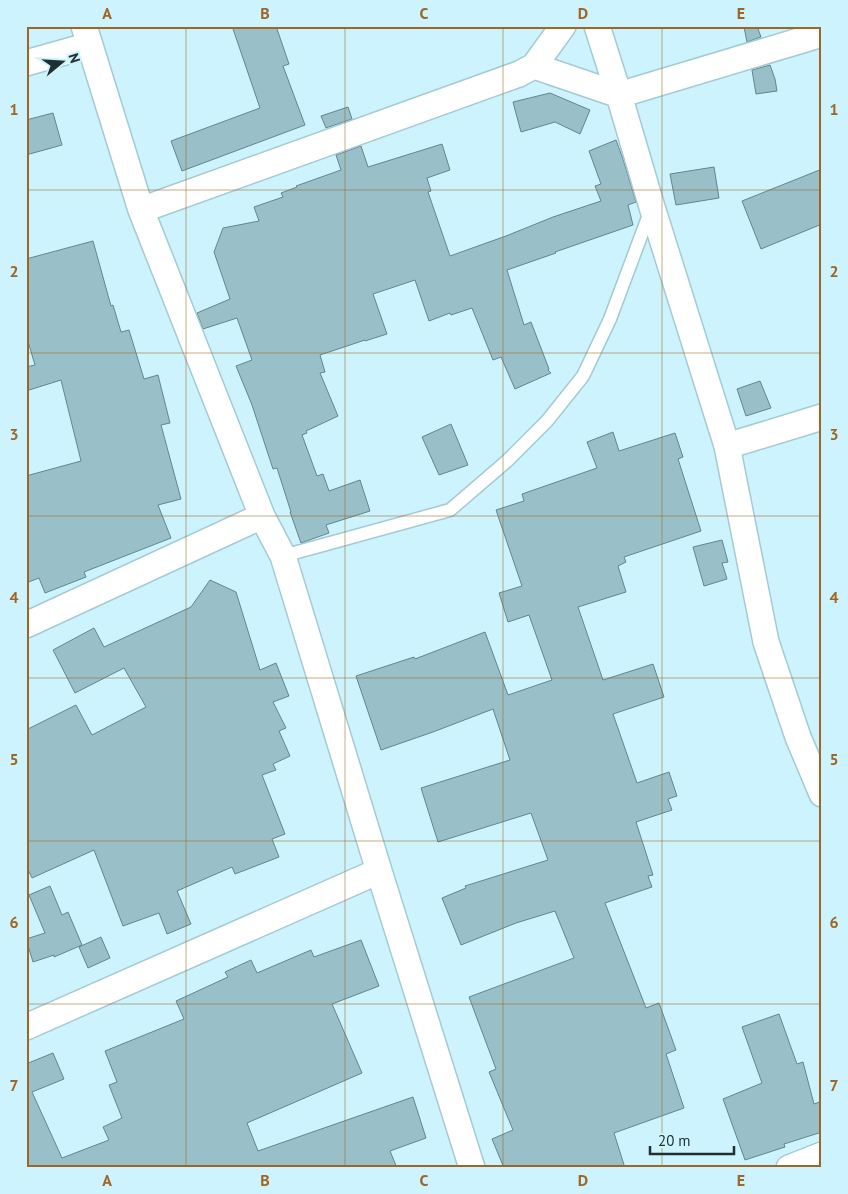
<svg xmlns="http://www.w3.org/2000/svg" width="848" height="1194" viewBox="0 0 848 1194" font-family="'PT Sans',sans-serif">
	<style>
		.building { fill: #99bfc8; stroke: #62868f }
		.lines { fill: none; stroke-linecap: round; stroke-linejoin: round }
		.service-casing { stroke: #a4cad3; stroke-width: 15 }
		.minor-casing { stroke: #a4cad3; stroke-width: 28 }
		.service { stroke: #fff; stroke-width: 12 }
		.minor { stroke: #fff; stroke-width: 25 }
		.grid { fill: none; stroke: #9f6623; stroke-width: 1; stroke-opacity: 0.55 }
		.neatline { fill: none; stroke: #9f6623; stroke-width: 2 }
		.grid-label { font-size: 16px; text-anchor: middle; font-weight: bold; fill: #9f6623 }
	</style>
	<rect width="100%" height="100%" fill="#cdf4fe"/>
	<path class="building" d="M 232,26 L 276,26 L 289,64 L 283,66 L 305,125 L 182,171 L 171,141 L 260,108 Z
		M 749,26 L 757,26 L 761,37 L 747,42 L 744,27 Z
		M 770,65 L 775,79 L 777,91 L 756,94 L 752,70 Z
		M 550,93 L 590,110 L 580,134 L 555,122 L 521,132 L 513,102 Z
		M 348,107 L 352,119 L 326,128 L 321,116 Z
		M 53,113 L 62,145 L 26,155 L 26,120 Z
		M 616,140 L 623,159 L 636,202 L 628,205 L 633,225 L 555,252 L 556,253 L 507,270 L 524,325 L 531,322 L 549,369 L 548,370 L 551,373 L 515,389 L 501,357 L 493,360 L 472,308 L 451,315 L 450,313 L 429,321 L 415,280 L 373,294 L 387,334 L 365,341 L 365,340 L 320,355 L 325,372 L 320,373 L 338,416 L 306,431 L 307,433 L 302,435 L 317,476 L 323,474 L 329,491 L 360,480 L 370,511 L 326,525 L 329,533 L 301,543 L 290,512 L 291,512 L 277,468 L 273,469 L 252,405 L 236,366 L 252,360 L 237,318 L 203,329 L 197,313 L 230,299 L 214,252 L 223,228 L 259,221 L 254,207 L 283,197 L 281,193 L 297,187 L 296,186 L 341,170 L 336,155 L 361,146 L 368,167 L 442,144 L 450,170 L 427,178 L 431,191 L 428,192 L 450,256 L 506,236 L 553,217 L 601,201 L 595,186 L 601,184 L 589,151 Z
		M 714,167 L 719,198 L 676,205 L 670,174 Z
		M 822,169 L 822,224 L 761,249 L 742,201 Z
		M 93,241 L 111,306 L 113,305 L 121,332 L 129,330 L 144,379 L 158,375 L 170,423 L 161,425 L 181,499 L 158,505 L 171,538 L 84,572 L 86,577 L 45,593 L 39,578 L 26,583 L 26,476 L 81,461 L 61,380 L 26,391 L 26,367 L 35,365 L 26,335 L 26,259 Z
		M 760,381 L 771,408 L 746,416 L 737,389 Z
		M 451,424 L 468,465 L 439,475 L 422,437 Z
		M 613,432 L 619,451 L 675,433 L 683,457 L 678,459 L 701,531 L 624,557 L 626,562 L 618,566 L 626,592 L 578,607 L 603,680 L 653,664 L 664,697 L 613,714 L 637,783 L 669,772 L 677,796 L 668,799 L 672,810 L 636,822 L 653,875 L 648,876 L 652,887 L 605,903 L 646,1008 L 659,1003 L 676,1050 L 666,1054 L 684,1108 L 614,1133 L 625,1168 L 504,1168 L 492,1139 L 513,1130 L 489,1072 L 496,1069 L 469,997 L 574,958 L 555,911 L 516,923 L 461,945 L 442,898 L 466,888 L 465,886 L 548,860 L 531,813 L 438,842 L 421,788 L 510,760 L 493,709 L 433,732 L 381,750 L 356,676 L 414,657 L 415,659 L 485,632 L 508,695 L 552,680 L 529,615 L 508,622 L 499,593 L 522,586 L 496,510 L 524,501 L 522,494 L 597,468 L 587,442 Z
		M 722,540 L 728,562 L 722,563 L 727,579 L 704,586 L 693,547 Z
		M 210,580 L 236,592 L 260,670 L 276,663 L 289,696 L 273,702 L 286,728 L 279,731 L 290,756 L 273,764 L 276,770 L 262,775 L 285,834 L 272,839 L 279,857 L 235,874 L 232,867 L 177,891 L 191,924 L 167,934 L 159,913 L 123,926 L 94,850 L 32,878 L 26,865 L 26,730 L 76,705 L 92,735 L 146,707 L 124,668 L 75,693 L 53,650 L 94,628 L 104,647 L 191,607 Z
		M 50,886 L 62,915 L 68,912 L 82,945 L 54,957 L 54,955 L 33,962 L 26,939 L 45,933 L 29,895 Z
		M 101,937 L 110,958 L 88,968 L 79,947 Z
		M 361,940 L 379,986 L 332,1004 L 362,1073 L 247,1123 L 258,1151 L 413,1097 L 426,1138 L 390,1151 L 397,1168 L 26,1168 L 26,1064 L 53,1053 L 64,1079 L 32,1092 L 62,1158 L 109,1140 L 103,1127 L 122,1118 L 109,1085 L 117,1082 L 105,1051 L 184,1019 L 176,1001 L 228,977 L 225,972 L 251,960 L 257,973 L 311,950 L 314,957 Z
		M 779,1014 L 797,1064 L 803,1062 L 814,1104 L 822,1101 L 822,1132 L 784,1144 L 785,1147 L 745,1160 L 723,1099 L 762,1083 L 742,1027 Z"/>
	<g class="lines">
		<g class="service-casing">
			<path id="service" d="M 283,556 L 450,510 L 507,461 L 547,421 L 583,376 L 610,319 L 650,212"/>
		</g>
		<g class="minor-casing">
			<path id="minor" d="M 84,26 L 141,210 L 262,516 L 283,556 L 379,871 L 472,1168
				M 597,26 L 619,95 L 652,207 L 727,446 L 766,642 L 798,737 L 822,794
				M 26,63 L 90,45
				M 534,66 L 619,95 L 822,34
				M 141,210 L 519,74 L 534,66 L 563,26
				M 727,446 L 822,417
				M 26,625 L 262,516
				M 26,1027 L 379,871
				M 789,1168 L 822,1155"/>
		</g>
		<use href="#service" class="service"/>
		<use href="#minor" class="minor"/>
	</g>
	<path class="grid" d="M 186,26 L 186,1168M 345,26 L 345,1168M 503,26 L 503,1168M 662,26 L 662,1168M 26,190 L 822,190M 26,353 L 822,353M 26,516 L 822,516M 26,678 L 822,678M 26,841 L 822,841M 26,1004 L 822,1004"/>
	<rect width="848" height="1194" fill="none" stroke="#cdf4fe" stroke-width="55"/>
	<g transform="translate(62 62) rotate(72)" stroke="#cdf4fe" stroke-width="4" paint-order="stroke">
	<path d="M0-4L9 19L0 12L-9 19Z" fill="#202f32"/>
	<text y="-8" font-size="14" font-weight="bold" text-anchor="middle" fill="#202f32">N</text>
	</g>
	<path d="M650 1146v8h84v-8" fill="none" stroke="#202f32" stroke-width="2.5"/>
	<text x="658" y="1146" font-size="15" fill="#202f32" stroke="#cdf4fe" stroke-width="4" paint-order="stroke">20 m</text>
	<rect x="28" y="28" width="792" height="1138" class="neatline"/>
	<g class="grid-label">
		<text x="107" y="19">A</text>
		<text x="265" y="19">B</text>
		<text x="424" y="19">C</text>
		<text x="583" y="19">D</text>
		<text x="741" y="19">E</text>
		<text x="14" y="115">1</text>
		<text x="834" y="115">1</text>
		<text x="14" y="277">2</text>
		<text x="834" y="277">2</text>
		<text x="14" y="440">3</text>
		<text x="834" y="440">3</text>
		<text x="14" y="603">4</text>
		<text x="834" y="603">4</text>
		<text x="14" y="765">5</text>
		<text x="834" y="765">5</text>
		<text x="14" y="928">6</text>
		<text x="834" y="928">6</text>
		<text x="14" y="1091">7</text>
		<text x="834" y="1091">7</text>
		<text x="107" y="1186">A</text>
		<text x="265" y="1186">B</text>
		<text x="424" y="1186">C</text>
		<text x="583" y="1186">D</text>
		<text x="741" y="1186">E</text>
	</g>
</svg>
